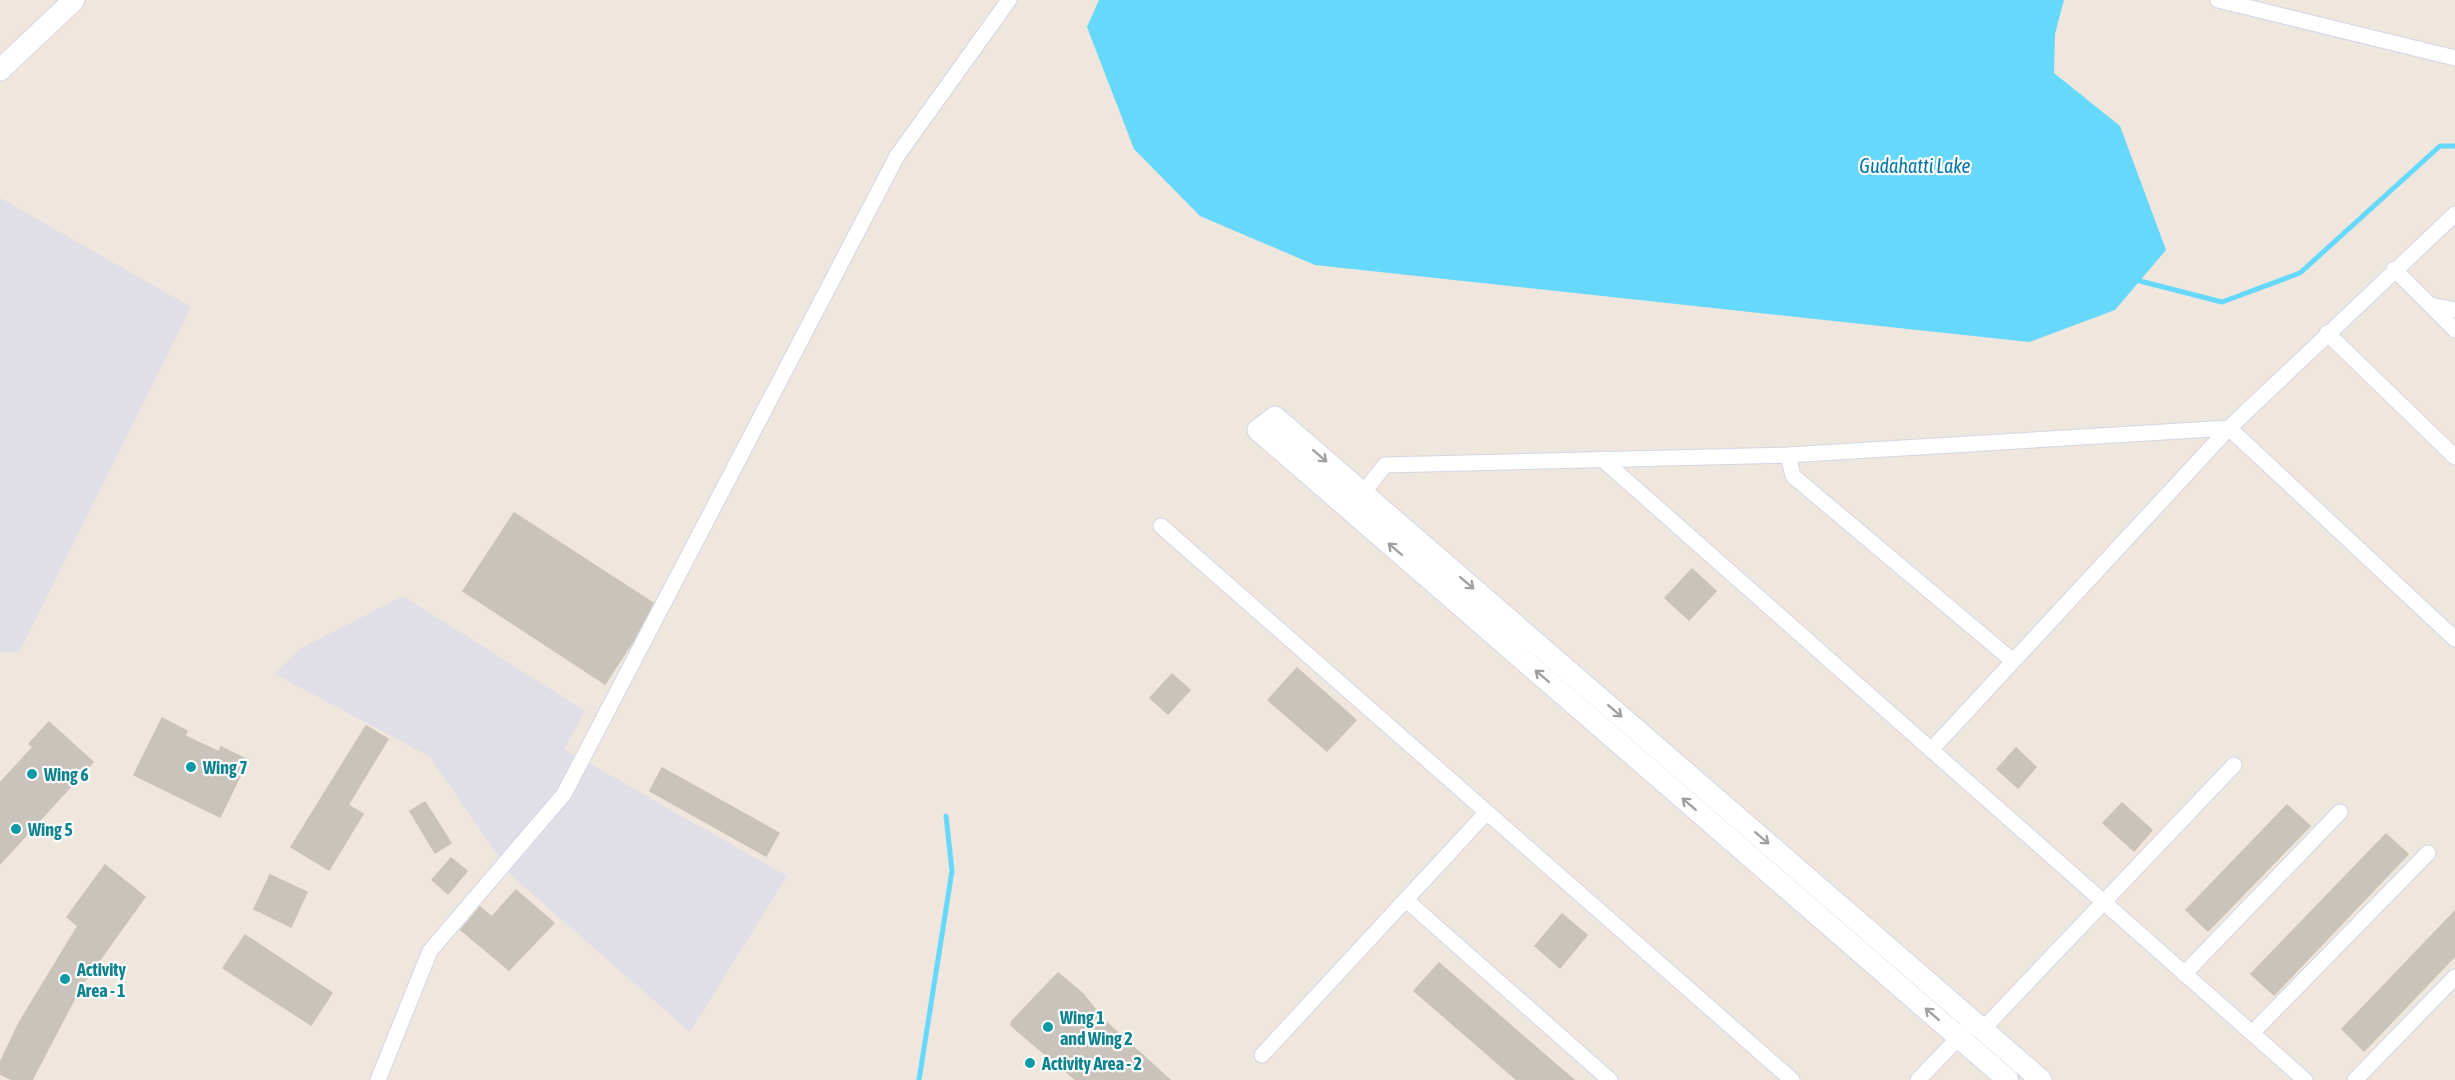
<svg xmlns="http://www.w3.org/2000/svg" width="2455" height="1080" viewBox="0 0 2455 1080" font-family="'Asap Condensed',sans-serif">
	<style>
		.industrial { fill: #e0dee7 }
		.water { fill: #65d8fb }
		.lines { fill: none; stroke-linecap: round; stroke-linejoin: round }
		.stream { stroke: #65d8fb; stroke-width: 5 }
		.building { fill: #cac3bc; stroke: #cbc2b6; stroke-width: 1.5 }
		.street-casing { stroke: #d2d6e6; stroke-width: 17 }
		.secondary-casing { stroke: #d2d6e6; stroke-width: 23 }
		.street { stroke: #fff; stroke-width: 15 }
		.secondary { stroke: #fff; stroke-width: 21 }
		.oneway { stroke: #a0a0a0 }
		.culture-dot { fill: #0f9aa8; stroke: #fff; stroke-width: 2 }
		.labels { text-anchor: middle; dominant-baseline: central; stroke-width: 4.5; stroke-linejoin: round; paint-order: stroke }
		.culture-label { font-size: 18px; font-weight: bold; fill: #0d838f; stroke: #fff; text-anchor: start }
		.water-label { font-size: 20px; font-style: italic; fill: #0076ab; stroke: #fff }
	</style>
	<rect width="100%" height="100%" fill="#efe6dd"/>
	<path class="industrial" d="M 0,198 L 191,307 L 19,652 L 0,652 Z
		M 403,596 L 585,711 L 564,749 L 787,876 L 690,1032 L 513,877 L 429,756 L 275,674 L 300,649 Z"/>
	<path class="water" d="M 1099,0 L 2064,0 L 2055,34 L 2054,73 L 2120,126 L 2166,250 L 2115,310 L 2029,342 L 1315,265 L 1200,216 L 1134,149 L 1087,27 Z"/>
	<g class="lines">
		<path class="stream" d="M 2140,281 L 2222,302 L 2300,273 L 2440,146 L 2455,146
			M 919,1080 L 952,871 L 946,816"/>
	</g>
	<path class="building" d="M 514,513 L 653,603 L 633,641 L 605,684 L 463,591 Z
		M 1692,569 L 1716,591 L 1689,620 L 1665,598 Z
		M 1297,668 L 1356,720 L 1327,751 L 1268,700 Z
		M 1172,674 L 1190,690 L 1168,714 L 1150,698 Z
		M 162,718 L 187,731 L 185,736 L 219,752 L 221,747 L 248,760 L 220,817 L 134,775 Z
		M 49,722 L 93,762 L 0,864 L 0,783 L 33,747 L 29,744 Z
		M 366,726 L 388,739 L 348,805 L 363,814 L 329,870 L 291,847 Z
		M 2016,748 L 2036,767 L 2018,788 L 1997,769 Z
		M 662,768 L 779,833 L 766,856 L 650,791 Z
		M 425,802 L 451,843 L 435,853 L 410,811 Z
		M 2122,803 L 2152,830 L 2134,851 L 2103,823 Z
		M 2287,805 L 2310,826 L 2208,931 L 2186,910 Z
		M 2386,834 L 2408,854 L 2274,995 L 2251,974 Z
		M 451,858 L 467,871 L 448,894 L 432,880 Z
		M 105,865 L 145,897 L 81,986 L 32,1080 L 13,1080 L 0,1074 L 0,1063 L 19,1023 L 78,926 L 67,917 Z
		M 270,875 L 307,892 L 291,927 L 254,909 Z
		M 516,890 L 554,923 L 509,970 L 461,930 L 480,907 L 492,917 Z
		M 2455,911 L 2455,956 L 2364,1051 L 2342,1029 Z
		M 1562,914 L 1587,935 L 1560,968 L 1535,946 Z
		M 245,935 L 332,993 L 311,1025 L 223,968 Z
		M 1439,963 L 1531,1043 L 1574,1080 L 1517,1080 L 1434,1008 L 1414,991 Z
		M 1058,973 L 1083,994 L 1105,1021 L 1170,1080 L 1076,1080 L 1015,1029 L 1011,1025 L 1012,1021 Z"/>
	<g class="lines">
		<g class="street-casing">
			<path id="street" d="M 2218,0 L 2455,58
				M 2394,269 L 2455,330
				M 2430,305 L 2455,310
				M 2327,333 L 2455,457
				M 1788,455 L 1793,476 L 2013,661
				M 1602,459 L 2305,1080
				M 1363,493 L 1385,465 L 1788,455 L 2229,428 L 2455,639
				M 1161,526 L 1792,1080
				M 1931,750 L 2229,428 L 2455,214
				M 1406,900 L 1610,1080
				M 2184,974 L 2340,812
				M 1983,1029 L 2234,765
				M 2252,1033 L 2428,853
				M 1262,1055 L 1487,812
				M 378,1080 L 430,951 L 564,794 L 897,156 L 1009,0
				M 1918,1080 L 1966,1030
				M 2355,1080 L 2455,977"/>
		</g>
		<g class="secondary-casing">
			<path id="secondary" d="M 0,70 L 74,0
				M 2008,1080 L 1258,430 L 1275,417 L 2041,1080"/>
		</g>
		<use href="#street" class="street"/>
		<use href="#secondary" class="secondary"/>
	</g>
	<defs><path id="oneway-shaft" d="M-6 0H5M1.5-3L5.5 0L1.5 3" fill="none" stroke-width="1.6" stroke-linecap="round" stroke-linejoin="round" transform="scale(1.5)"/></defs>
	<g class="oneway">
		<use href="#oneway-shaft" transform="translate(1320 456) rotate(41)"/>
		<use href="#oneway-shaft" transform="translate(1395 549) rotate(-139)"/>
		<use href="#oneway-shaft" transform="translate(1467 583) rotate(41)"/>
		<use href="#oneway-shaft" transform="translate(1542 676) rotate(-139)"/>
		<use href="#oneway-shaft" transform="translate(1615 711) rotate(41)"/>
		<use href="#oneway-shaft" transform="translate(1689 804) rotate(-139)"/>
		<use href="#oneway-shaft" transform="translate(1762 838) rotate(41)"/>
		<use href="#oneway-shaft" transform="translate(1932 1014) rotate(-139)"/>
	</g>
	<g class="culture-dot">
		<circle cx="191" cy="767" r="6"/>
		<circle cx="32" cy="774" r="6"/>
		<circle cx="16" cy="829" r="6"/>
		<circle cx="65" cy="979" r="6"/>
		<circle cx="1048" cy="1027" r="6"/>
		<circle cx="1030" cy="1063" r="6"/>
	</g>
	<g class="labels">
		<g class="culture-label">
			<text x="203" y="767">Wing 7</text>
			<text x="44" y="774">Wing 6</text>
			<text x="28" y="829">Wing 5</text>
			<text x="77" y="969">Activity<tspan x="77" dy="21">Area - 1</tspan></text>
			<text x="1060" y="1017">Wing 1<tspan x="1060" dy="21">and Wing 2</tspan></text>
			<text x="1042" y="1063">Activity Area - 2</text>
		</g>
		<g class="water-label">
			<text x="1915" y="165">Gudahatti Lake</text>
		</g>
	</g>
</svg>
